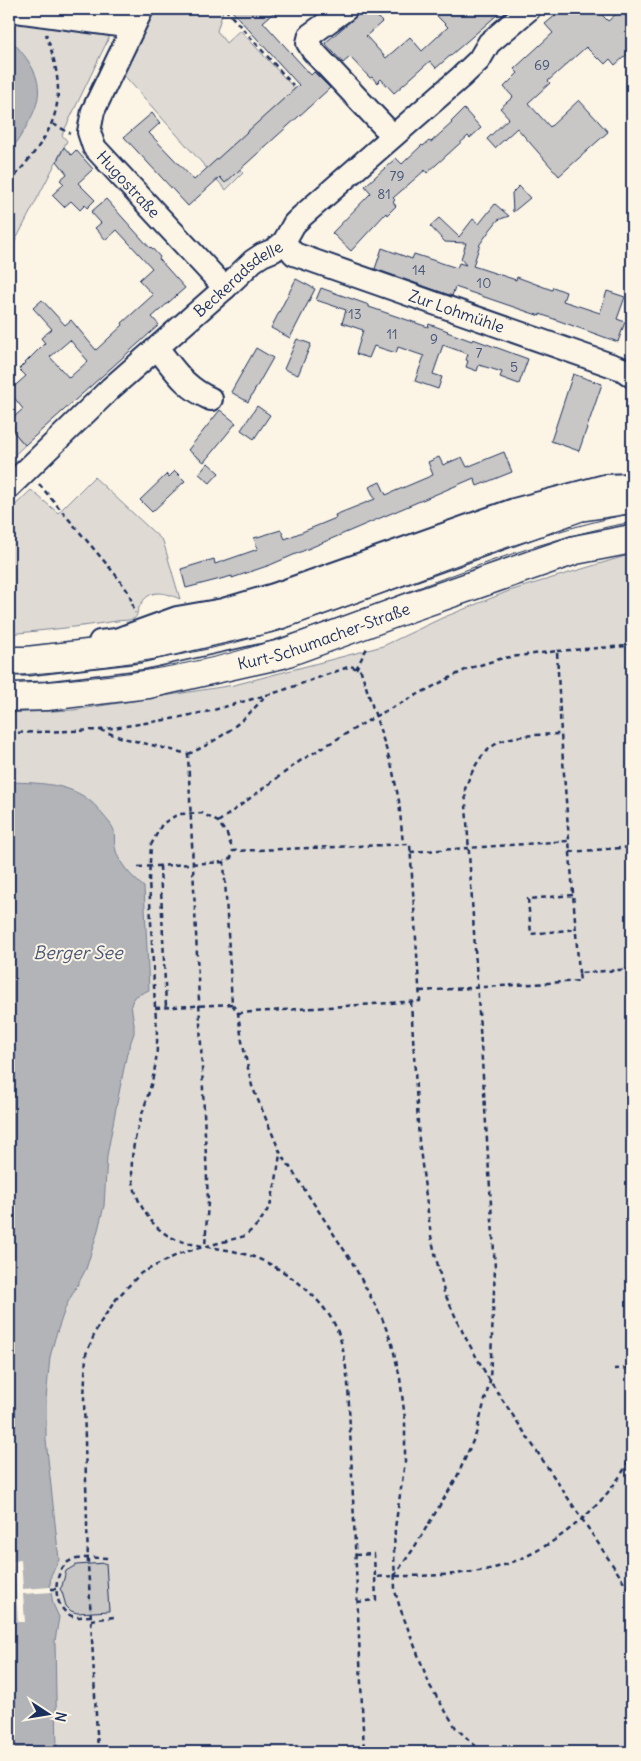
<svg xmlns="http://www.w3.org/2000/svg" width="641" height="1761" viewBox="0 0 641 1761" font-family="Delius,sans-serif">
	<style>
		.green { fill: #dfdbd4; stroke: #7d8599 }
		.water { fill: #b2b4b8; stroke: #767f94 }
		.pier { fill: #fcf5e5 }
		.building { fill: #c8c7c6; stroke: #1b2f5e; fill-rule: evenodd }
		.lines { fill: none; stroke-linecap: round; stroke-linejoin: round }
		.minor-casing { stroke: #1b2f5e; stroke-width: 26 }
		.major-casing { stroke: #1b2f5e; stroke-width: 31 }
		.path { stroke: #1b2f5e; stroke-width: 2.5; stroke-dasharray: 5 4; stroke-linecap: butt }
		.minor { stroke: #fcf5e5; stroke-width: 22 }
		.major { stroke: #fcf5e5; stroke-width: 28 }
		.tram { stroke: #1b2f5e; stroke-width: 1 }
		.labels { text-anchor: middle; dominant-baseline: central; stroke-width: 4; stroke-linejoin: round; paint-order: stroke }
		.number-label { font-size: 14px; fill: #465578 }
		.street-label { font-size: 16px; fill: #1b2f5e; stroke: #fcf5e5 }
		.water-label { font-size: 18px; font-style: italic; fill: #485779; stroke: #fcf5e5 }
	</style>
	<rect width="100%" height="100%" fill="#fcf5e5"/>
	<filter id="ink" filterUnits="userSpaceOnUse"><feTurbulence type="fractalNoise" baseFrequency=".02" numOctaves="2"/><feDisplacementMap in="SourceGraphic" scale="10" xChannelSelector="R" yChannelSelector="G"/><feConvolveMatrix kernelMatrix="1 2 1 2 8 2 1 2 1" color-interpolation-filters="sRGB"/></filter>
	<g filter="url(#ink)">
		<path class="green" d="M 151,9 L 221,9 L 223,11 L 217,31 L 226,43 L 240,30 L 295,89 L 210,166 L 224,182 L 239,169 L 243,173 L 226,190 L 122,73 Z
			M 9,13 L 115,25 L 62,135 L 67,141 L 9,253 Z
			M 9,427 L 25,445 L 9,460 Z
			M 94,477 L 163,541 L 180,599 C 162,591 147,588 138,610 C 137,613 137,618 133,619 C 128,621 122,620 117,621 C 81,627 45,630 9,634 L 9,511 L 31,490 L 58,513 Z
			M 632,554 L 632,1752 L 9,1752 L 9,713 L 74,710 L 234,685 L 383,646 L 442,618 L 509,591 Z"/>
		<path class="water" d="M 9,38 C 55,85 41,105 9,154 Z
			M 9,782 C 44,783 81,783 103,815 C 107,820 113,826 114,831 C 115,836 114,842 115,847 C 118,863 132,877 144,887 L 149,990 L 134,997 L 131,1005 L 134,1024 L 134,1033 L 127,1053 L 115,1113 L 107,1156 L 104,1206 L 97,1234 L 86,1269 L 66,1306 L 55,1338 L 50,1357 L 46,1399 L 46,1440 L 59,1560 L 51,1575 L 50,1585 L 53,1604 L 59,1617 L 55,1641 L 57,1752 L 9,1752 Z"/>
		<path class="pier" d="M 21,1560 L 23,1589 L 51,1587 L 52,1592 L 23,1594 L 25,1622 L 18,1622 L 14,1561 Z"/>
		<path class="building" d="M 230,9 L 278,9 L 263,22 L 311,75 L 314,72 L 330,88 L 225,183 L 220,177 L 188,206 L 124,137 L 152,113 L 160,123 L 149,133 L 194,180 L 299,85 Z
			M 365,9 L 370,9 L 382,22 L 366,36 L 386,58 L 410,37 L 422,51 L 448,27 L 430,9 L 504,9 L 436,68 L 430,61 L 394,93 L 381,79 L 377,83 L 372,77 L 370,78 L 350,57 L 343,63 L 325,43 Z
			M 563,9 L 596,9 L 608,21 L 622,9 L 632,9 L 632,50 L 615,65 L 610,59 L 605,64 L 599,58 L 598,59 L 586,47 L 548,81 L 550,83 L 528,103 L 550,127 L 579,100 L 608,132 L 559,176 L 517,128 L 495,148 L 487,139 L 509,118 L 500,108 L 513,97 L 504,87 L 518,73 L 514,69 L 553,33 L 545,24 Z
			M 464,109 L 481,128 L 470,138 L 468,136 L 427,173 L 425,170 L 393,198 L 395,200 L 393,202 L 396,206 L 387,215 L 386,213 L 351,251 L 332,233 L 371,193 L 365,186 L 396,158 L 402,164 L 422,145 L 423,146 L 429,141 L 431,142 L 452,123 L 451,122 Z
			M 64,147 L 71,155 L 76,150 L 93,169 L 78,183 L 95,200 L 87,208 L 85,205 L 80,210 L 71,201 L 64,207 L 52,195 L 64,184 L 60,180 L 67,174 L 57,161 Z
			M 519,186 L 530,198 L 513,212 L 512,193 Z
			M 106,199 L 150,248 L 151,247 L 160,257 L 159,259 L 185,288 L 152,317 L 159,325 L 25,445 L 12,430 L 14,428 L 13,425 L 9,421 L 23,409 L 9,391 L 26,376 L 19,369 L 45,343 L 41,338 L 52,329 L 33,308 L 42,300 L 65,325 L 71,320 L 96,350 L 123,325 L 122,323 L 153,295 L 139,280 L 152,268 L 117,230 L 106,240 L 95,228 L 101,223 L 91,212 ZM 70,340 L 88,361 L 69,378 L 50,357 Z
			M 495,204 L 509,216 L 498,220 L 490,230 L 480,244 L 473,266 L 516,280 L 517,277 L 552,290 L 553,287 L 566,292 L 563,301 L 600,313 L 607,291 L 625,297 L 617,319 L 625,322 L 618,342 L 540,314 L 540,316 L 455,287 L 452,296 L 375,269 L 382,248 L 412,259 L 414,254 L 457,268 L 459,263 L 466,265 L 461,259 L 466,243 L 445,242 L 430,226 L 439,218 L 459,237 L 473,219 L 479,224 Z
			M 296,279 L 315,289 L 290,338 L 271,328 Z
			M 321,288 L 369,305 L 369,307 L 428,327 L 429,324 L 448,331 L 447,332 L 472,341 L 473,339 L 528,359 L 519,384 L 500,377 L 502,372 L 479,365 L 477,371 L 466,367 L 468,361 L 466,360 L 468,354 L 443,345 L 433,374 L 442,377 L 438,389 L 415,381 L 424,356 L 398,347 L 396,353 L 374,346 L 369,358 L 356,354 L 363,330 L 342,323 L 346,310 L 316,300 Z
			M 297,339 L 311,344 L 298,375 L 284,369 Z
			M 256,348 L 273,358 L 248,402 L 231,392 Z
			M 573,374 L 602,384 L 579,451 L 551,441 Z
			M 257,406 L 270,415 L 254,439 L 241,430 Z
			M 220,410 L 236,423 L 204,462 L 188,450 Z
			M 504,452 L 512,472 L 477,486 L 474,478 L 270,565 L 232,578 L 232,576 L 186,588 L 181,569 L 214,559 L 215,564 L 258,549 L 254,538 L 281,530 L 285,539 L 336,518 L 335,515 L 375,499 L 369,487 L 380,482 L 386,495 L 433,475 L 428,462 L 439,457 L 443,465 L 462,457 L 467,467 Z
			M 208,463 L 219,473 L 210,483 L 199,474 Z
			M 175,471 L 185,481 L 152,512 L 140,500 L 167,474 L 169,477 Z
			M 106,1563 L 109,1611 L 77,1613 L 71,1611 L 66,1606 L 62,1592 L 60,1589 L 62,1586 L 66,1571 L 76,1565 Z"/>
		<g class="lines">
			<g class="minor-casing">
				<g id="minor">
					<path id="s1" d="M 142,9 L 93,111 L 89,132 L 94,147 L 225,288"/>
					<path d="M 346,9 L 310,35 L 308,43 L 313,51 L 393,136"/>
					<path d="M 9,10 L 133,27"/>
					<path id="s2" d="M 284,242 L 294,254 L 622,369 L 632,376"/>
					<path d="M 157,348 C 175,370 184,387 211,399"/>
					<path id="s3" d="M 9,487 L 111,388 L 225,288 L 253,261 L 262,255 L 274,250 L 284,242 L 294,224 L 301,217 L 461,77 L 479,60 L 489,43 L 529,9"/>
					<path d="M 100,642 L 116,640 L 177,618 L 223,610 L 274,595 L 514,510 L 605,486 L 632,485"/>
				</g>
			</g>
			<g class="major-casing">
				<g id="major">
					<path d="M 9,661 L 27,661 L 140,648 L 274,617 L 579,507 L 632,499"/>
					<path id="s4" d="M 9,697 L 47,696 L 148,684 L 282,654 L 411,607 L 575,550 L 632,539"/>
				</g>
			</g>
			<path class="path" d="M 225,9 L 293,85
				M 53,124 L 70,133
				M 9,183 C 56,129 71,105 46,34
				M 9,449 L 14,455
				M 39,484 L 115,574 L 129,593 L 135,613
				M 557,651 L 628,646 L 632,717
				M 356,669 L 368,646
				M 100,730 L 123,738 L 188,754 L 208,1202 L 205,1246
				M 9,733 L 100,730 L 171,719 L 210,711 L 281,691 L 351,666 L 361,671 L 392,767 L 399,801 L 403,844
				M 188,754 C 217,742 245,721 264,697
				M 218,822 L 300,761 L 376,716 L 467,669 L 503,658 L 557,651 L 561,734
				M 410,852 L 568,841
				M 570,852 L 632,847
				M 160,866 L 166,1007
				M 138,867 L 224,862
				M 573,895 L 528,899 L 531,934 L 576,929
				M 420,991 L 580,981 L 579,973 L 632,969
				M 411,1002 L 419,1141 L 431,1236 L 444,1292 L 464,1335 L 490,1381 L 632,1594
				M 232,1004 L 155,1008 C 157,1025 158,1043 156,1060 C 151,1103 124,1142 134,1186 C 138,1205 151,1225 167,1235 C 185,1246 216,1247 237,1252 C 273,1260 311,1287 331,1318 C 343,1337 345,1361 348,1383 L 364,1752
				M 155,1007 L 149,879 L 151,845 L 162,824 L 178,814 L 202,813 L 218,822 L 227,834 L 233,851
				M 238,1013 L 420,1001 L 410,844 L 233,851 L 231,858 L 224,862 L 232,1004 L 238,1013 L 242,1041 L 252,1086 L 280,1152 L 352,1262 L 382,1318 L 392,1344 L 400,1378 L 405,1419 L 405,1462 L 395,1528 L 394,1551 L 395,1591 L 400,1608 L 430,1686 L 456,1728 L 482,1752
				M 614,1369 L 632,1368
				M 355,1555 L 374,1554 L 375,1577 C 404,1575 433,1577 462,1573 C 476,1572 493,1569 507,1564 C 555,1548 612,1501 632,1454
				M 394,1576 L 412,1551 L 456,1479 L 476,1434 L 490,1381 L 495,1268 L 465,789 C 485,734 508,736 561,734 L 579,973
				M 51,1589 L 57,1589
				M 357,1602 L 376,1600 L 375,1577
				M 91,1616 C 85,1616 77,1618 72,1616 C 52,1608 52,1574 68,1562 C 77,1556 100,1558 110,1558
				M 91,1620 L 114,1617 L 114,1614
				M 436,1747 L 436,1752
				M 98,1752 L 88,1564 L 84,1399 L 86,1354 L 98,1326 L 117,1298 L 141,1273 L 181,1253 L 245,1236 L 259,1223 L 270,1206 L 276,1181 L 280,1154"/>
			<use href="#minor" class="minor"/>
			<use href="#major" class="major"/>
			<path class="tram" d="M 9,676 C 95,669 182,659 266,634 C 330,615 392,589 455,566 C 513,544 572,526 632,513
				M 9,684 C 91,679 176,670 255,646 C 382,608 502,546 632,522"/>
		</g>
	</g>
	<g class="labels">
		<g class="number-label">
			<text x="542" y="65">69</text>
			<text x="397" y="176">79</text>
			<text x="384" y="194">81</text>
			<text x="419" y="270">14</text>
			<text x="484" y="283">10</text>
			<text x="355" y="314">13</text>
			<text x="392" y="334">11</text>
			<text x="434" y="339">9</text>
			<text x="479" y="353">7</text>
			<text x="514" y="367">5</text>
		</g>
		<g class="street-label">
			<text stroke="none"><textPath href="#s1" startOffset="201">Hugostraße</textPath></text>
			<text stroke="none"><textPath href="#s3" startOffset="310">Beckeradsdelle</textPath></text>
			<text stroke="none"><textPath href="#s2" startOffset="188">Zur Lohmühle</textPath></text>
			<text stroke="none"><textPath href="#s4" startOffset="322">Kurt-Schumacher-Straße</textPath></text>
		</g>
		<g class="water-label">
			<text x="78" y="952">Berger See</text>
		</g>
	</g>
	<rect width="641" height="1761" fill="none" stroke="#fcf5e5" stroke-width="30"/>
	<rect x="15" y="15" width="611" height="1731" fill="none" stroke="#1b2f5e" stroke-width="2" filter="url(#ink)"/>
	<g transform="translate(48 1714) rotate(102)" stroke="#fcf5e5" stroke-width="4" paint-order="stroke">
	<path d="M0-4L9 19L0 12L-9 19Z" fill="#1b2f5e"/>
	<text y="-8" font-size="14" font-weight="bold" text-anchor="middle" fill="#1b2f5e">N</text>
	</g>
</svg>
